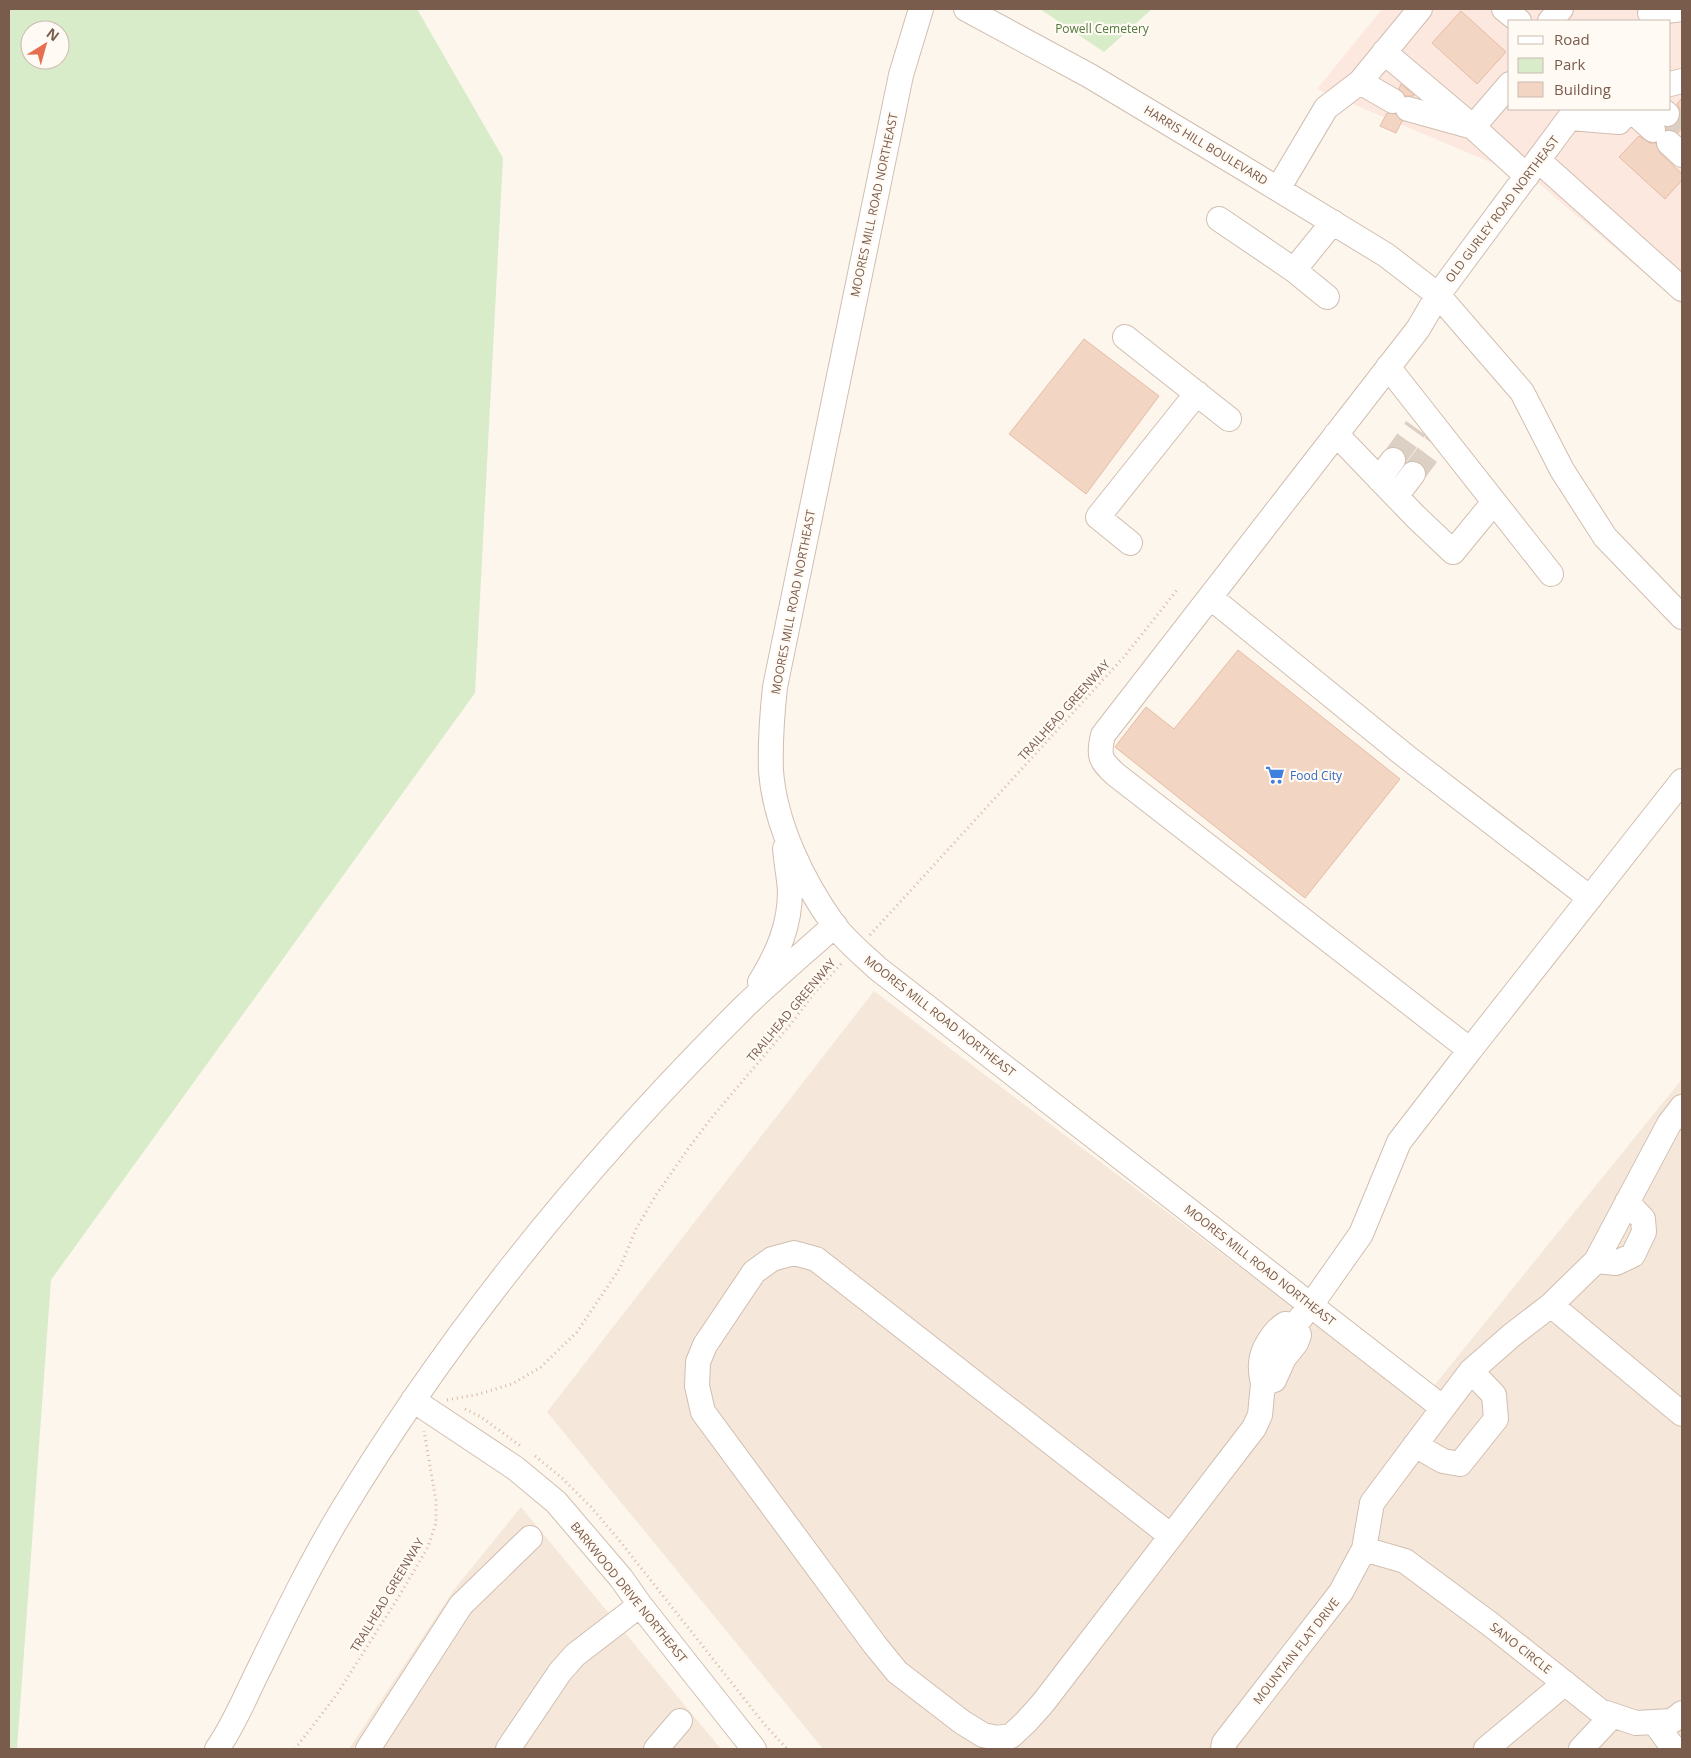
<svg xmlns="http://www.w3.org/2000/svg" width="1691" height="1758" viewBox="0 0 1691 1758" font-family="'Open Sans',sans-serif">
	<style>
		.residential { fill: #f5e8da }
		.commercial { fill: #fde8e0; fill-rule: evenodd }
		.green { fill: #d8ecc9; fill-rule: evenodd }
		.building { fill: #f3d5c3; stroke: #e6bba3 }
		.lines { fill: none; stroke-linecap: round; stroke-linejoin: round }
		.minor-tunnel { stroke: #dcd0c4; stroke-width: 24; stroke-dasharray: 24 12; stroke-linecap: butt }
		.minor-casing { stroke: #d1beb0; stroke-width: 26 }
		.path { stroke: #d9b8a5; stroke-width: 3; stroke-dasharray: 1 4; stroke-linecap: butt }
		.minor { stroke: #fff; stroke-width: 24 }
		.labels { text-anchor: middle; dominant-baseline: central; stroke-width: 4.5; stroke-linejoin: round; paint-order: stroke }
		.park-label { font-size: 12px; fill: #537a41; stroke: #fffaf3 }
		.street-label { font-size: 12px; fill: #7a5c4d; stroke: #fffaf3 }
		.shop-label { font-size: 12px; fill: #366cbe; stroke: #fffaf3; text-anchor: start }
	</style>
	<rect width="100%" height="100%" fill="#fdf6ec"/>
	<path class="residential" d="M 874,991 L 1420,1403 L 1682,1079 L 1682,1749 L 823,1749 L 547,1412 Z
		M 521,1507 L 721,1749 L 349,1749 L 453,1591 Z"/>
	<path class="commercial" d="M 1382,9 L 1674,9 L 1682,16 L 1682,305 L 1537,182 L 1317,89 ZM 1510,21 L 1670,21 L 1670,109 L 1510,109 Z"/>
	<path class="green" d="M 9,9 L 417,9 L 503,158 L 475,693 L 51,1280 L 17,1749 L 9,1749 ZM 30,30 L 60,30 L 60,60 L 30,60 Z
		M 1040,9 L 1152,9 L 1104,52 Z"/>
	<path class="building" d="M 1461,11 L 1506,52 L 1477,84 L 1432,43 Z
		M 1401,84 L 1414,95 L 1414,96 L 1405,96 L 1399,89 Z
		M 1682,98 L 1682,128 L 1678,133 L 1672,130 L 1666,130 L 1666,127 L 1672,127 L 1678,122 L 1681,116 L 1680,110 L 1677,104 Z
		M 1387,113 L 1396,114 L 1402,121 L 1396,133 L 1380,126 Z
		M 1639,136 L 1650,143 L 1656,143 L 1660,153 L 1682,174 L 1682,180 L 1665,199 L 1619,157 Z
		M 1084,339 L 1159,396 L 1086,494 L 1009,434 Z
		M 1238,650 L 1400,779 L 1305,898 L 1115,747 L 1146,707 L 1174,729 Z"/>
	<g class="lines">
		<path class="minor-tunnel" d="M 1667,114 L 1682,126
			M 1393,460 L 1416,428
			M 1413,474 L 1436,443"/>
		<g class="minor-casing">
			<path id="minor" d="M 921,9 L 901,75 L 775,687 C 772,715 770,743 771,771 C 775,824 803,882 834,925 C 846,941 862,954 877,968 L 1443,1408
				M 966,9 L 1090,76 L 1240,166 L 1386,255 L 1438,295 L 1522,392 L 1562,470 L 1605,537 L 1682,617
				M 1504,9 L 1519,21
				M 1650,13 L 1682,9
				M 1550,21 L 1561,9
				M 1384,52 L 1473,127 L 1527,176
				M 1360,82 L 1393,101
				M 1670,84 L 1682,81
				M 1408,109 L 1473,127 L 1510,84
				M 1630,109 L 1653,130
				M 1661,109 L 1667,114
				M 1570,118 L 1619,122 L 1629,109
				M 1669,143 L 1682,155
				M 1538,160 L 1682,289
				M 1278,189 L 1326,108 L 1360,82 L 1420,9
				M 1219,219 L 1294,270 L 1327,297
				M 1294,270 L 1333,222
				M 1125,337 L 1229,419
				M 1388,367 L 1551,574
				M 1336,434 L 1416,517 L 1453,552 L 1494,502
				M 1379,479 L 1393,460
				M 1396,496 L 1413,474
				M 1130,543 L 1098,517 L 1197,393
				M 1210,597 L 1408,758 L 1590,898
				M 760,982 C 778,953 790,925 790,891 C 789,876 786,862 785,848
				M 1470,1050 L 1682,781
				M 1596,1261 L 1616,1263 L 1633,1255 L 1644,1232 L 1643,1219 L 1627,1202
				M 1551,1305 L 1682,1414
				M 1285,1324 L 1295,1325 L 1299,1335 L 1296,1343 L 1284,1358 L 1274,1380 L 1263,1384 C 1262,1378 1260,1370 1261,1364 C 1261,1350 1274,1331 1285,1324 Z
				M 1295,1325 L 1311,1305 L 1361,1234 L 1399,1142 L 1470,1050 L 1115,774 C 1100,760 1098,756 1103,735 L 1418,329 L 1438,295 L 1576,109
				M 413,1400 L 515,1468 L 556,1502 L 621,1578 L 640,1605 L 754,1749
				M 1415,1445 L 1443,1461 L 1460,1464 L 1496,1419 L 1494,1395 L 1471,1371
				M 1171,1536 L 816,1259 L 794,1253 L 772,1259 L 754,1272 L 705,1345 L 698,1362 L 697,1386 L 703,1412 L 875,1645 L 897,1672 L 962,1722 L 983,1735 L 997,1738 L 1011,1736 L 1026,1722 L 1043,1703 L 1254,1428 L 1260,1415 L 1263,1384
				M 1364,1549 L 1405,1561 L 1490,1624 L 1600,1711 L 1636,1723 L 1672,1721 L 1682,1713
				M 1654,1722 L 1672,1746 L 1676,1749
				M 217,1749 C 234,1725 245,1697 258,1671 C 284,1618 310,1564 340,1514 C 453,1327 591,1159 745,1006 C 774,978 805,952 835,925
				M 368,1749 L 461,1605 L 530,1538
				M 508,1749 L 560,1672 L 575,1655 L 640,1605
				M 656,1749 L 680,1721
				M 1223,1749 L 1224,1743 L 1341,1592 L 1364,1549 L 1372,1503 L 1443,1408 L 1471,1371 L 1512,1335 L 1551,1305 L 1596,1261 L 1669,1124 L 1682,1107
				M 1486,1749 L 1565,1683
				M 1581,1749 L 1613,1715"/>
		</g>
		<path class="path" d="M 870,935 L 1123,658 L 1177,590
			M 447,1400 L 479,1394 L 512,1384 L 541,1367 L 577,1332 L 620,1268 L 636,1229 L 656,1195 L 688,1149 L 713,1116 L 791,1024 L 814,993 L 843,962
			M 465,1409 L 481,1417 L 522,1447
			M 535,1456 L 562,1478 L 591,1507 L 619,1540 L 765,1725 L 787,1749
			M 295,1749 L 337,1694 L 398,1598 L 428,1547 L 436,1523 L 436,1501 L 424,1431"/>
		<use href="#minor" class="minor"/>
	</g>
	<defs>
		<g id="supermarket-bare" transform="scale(1.5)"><path d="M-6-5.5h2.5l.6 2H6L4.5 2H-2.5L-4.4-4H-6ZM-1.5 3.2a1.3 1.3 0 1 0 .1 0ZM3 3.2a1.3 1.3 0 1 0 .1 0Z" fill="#3f7fe0" stroke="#fffaf3" stroke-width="2.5" paint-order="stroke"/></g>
	</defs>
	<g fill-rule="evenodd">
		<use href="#supermarket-bare" x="1275" y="775"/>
	</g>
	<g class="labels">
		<g class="park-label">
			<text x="1102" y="28">Powell Cemetery</text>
		</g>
		<g class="street-label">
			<text transform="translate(1206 145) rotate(31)">HARRIS HILL BOULEVARD</text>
			<text transform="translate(874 205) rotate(-78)">MOORES MILL ROAD NORTHEAST</text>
			<text transform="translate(1502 209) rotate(-53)">OLD GURLEY ROAD NORTHEAST</text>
			<text transform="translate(793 602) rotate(-79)">MOORES MILL ROAD NORTHEAST</text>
			<text transform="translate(1064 710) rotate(-48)">TRAILHEAD GREENWAY</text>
			<text transform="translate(791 1010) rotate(-50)">TRAILHEAD GREENWAY</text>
			<text transform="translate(940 1016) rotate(38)">MOORES MILL ROAD NORTHEAST</text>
			<text transform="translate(1260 1265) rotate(38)">MOORES MILL ROAD NORTHEAST</text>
			<text transform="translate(629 1592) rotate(51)">BARKWOOD DRIVE NORTHEAST</text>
			<text transform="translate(387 1595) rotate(-59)">TRAILHEAD GREENWAY</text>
			<text transform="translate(1521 1648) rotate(38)">SANO CIRCLE</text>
			<text transform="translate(1296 1651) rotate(-52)">MOUNTAIN FLAT DRIVE</text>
		</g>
		<g class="shop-label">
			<text x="1290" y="775">Food City</text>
		</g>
	</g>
	<rect width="1691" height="1758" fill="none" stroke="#7a5c4d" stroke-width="20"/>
	<rect x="1508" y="20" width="162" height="90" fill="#fffaf3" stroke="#cabbb1"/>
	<rect x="1518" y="36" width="25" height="8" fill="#ffffff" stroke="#cabbb1"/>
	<text x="1554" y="45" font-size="15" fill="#7a5c4d">Road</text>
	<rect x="1518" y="58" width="25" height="15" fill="#d8ecc9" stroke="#cabbb1"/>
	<text x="1554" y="70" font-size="15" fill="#7a5c4d">Park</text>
	<rect x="1518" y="82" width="25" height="15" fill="#f3d5c3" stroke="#cabbb1"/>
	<text x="1554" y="95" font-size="15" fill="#7a5c4d">Building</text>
	<g transform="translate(45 45) rotate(37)"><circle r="24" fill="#fffaf3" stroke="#cabbb1"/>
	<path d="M0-4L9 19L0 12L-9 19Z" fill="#e76f51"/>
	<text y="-8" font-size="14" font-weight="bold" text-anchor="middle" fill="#7a5c4d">N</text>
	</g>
</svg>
